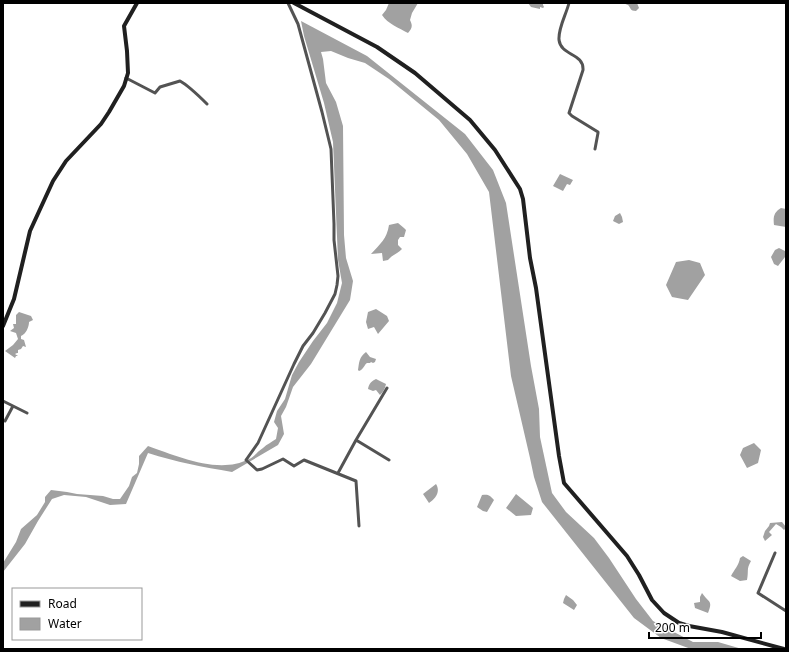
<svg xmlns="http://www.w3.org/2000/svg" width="789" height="652" viewBox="0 0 789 652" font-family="'Noto Sans',sans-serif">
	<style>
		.water { fill: #a1a1a1 }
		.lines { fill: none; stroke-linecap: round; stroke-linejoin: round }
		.street { stroke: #535353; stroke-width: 3 }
		.secondary { stroke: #202020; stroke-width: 4 }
	</style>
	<rect width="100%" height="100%" fill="#fff"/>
	<path class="water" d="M 389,3 L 418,3 L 412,13 L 410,20 C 413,26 412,28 408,33 C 399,28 388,24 382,15 L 386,10 Z
		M 528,3 L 543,3 L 543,5 L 544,7 L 543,8 L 540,7 L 540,9 L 531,7 Z
		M 623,3 L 637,3 L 639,8 L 636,11 C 630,11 631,8 628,5 C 626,4 625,4 623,3 Z
		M 301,21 L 367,56 L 465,134 L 493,170 L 506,203 L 531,366 L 539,409 L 540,437 L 552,493 L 566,512 L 594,538 L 609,558 L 636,599 L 653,621 L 693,642 L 718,642 L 742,649 L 691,649 L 661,638 L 634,618 L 542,502 L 534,477 L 530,458 L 511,376 L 489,192 L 467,154 L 439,120 L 389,79 L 365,63 L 348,58 L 331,51 L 321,52 L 323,59 L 326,83 L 336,102 L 343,126 L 344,235 L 346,258 L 353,281 L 350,300 L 311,364 L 293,387 L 286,407 L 281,416 L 284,434 L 278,445 L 232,472 C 203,467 176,462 148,453 L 126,504 L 110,505 L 86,497 L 64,495 L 52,499 L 38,521 L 25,544 L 3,572 L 3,563 L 16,542 L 21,529 L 37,515 L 45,502 L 45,497 L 51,490 L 67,492 L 77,494 L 103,496 L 113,499 L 120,499 L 129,486 L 132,477 L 137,473 L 139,464 L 139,456 L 148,446 C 177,456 219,475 249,459 C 254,457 258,451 263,448 C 267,444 272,442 276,439 L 278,428 L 274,422 L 277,411 L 285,399 L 292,375 L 299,362 L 313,341 L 327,323 L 337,303 L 342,283 L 338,260 L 333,142 L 324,103 L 304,36 Z
		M 560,174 L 573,180 L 570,185 L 567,184 L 563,191 L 553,186 Z
		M 781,208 L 786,209 L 786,227 L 774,225 C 773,217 774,212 781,208 Z
		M 620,213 L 622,217 L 623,222 L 619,224 L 613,221 L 615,216 Z
		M 398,223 L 404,228 L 406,230 L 404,237 L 400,237 L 398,240 L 398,245 L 402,249 C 397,254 392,255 388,260 L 383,261 L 382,253 L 371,254 C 380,244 387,239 389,225 Z
		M 779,248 L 785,251 L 785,257 L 778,266 L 774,264 L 771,257 L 775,250 Z
		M 689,260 L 700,263 L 705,275 L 688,300 L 672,297 L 666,285 L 676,262 Z
		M 376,309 L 387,316 L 389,321 L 378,334 L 374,327 L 368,329 L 366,322 L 368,312 Z
		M 19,312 L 31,316 L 33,320 L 29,322 C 29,327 26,334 21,336 L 21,339 L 24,340 L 26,347 L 23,346 L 21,349 L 18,350 L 18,353 L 17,353 L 15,354 L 18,356 L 16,356 L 15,358 L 5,351 L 13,345 L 18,339 L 16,333 L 10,331 L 14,328 L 13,324 L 16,324 L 16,315 Z
		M 366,352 L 370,357 L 376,359 L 375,362 L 373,363 L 371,362 L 370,363 L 367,363 C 364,365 364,369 359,371 L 358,370 C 359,363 359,357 366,352 Z
		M 376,379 L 386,384 C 385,389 383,392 380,395 L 376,390 L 373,391 L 368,389 C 369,383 372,381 376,379 Z
		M 754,443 L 761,450 L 758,463 L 747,468 L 740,455 L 743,448 Z
		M 436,484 C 441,492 435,499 429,503 L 423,494 Z
		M 516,494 L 533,508 L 531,515 L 516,516 L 506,508 Z
		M 482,495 C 488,494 490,495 494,500 L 487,512 L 483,511 L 477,507 Z
		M 782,522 L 786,527 L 786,528 L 784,530 L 781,527 L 776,524 L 769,532 L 772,535 L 765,541 L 763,537 L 765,531 L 769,526 L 770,523 Z
		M 743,556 L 751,561 C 746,570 749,570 747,580 L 740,581 L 731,576 C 734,570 739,565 740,558 Z
		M 702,593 C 709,603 713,600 708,613 L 695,608 L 694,603 L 700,602 L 700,597 Z
		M 566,595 L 573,600 L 577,605 L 574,610 L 563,603 L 564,599 Z"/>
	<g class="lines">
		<path class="street" d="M 288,3 L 298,24 L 322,112 L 331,149 L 334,224 L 334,240 L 338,276 L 337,285 L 335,294 L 325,313 L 313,333 L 303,346 L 294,364 L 258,443 L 246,460 L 257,470 L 262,469 L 283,459 L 294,466 L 304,460 L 356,481 L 359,526
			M 569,3 C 566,15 558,28 559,40 C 561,56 584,53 583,70 L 569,113 L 572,116 L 598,132 L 598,133 L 595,149
			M 126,78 L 155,93 L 160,87 L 180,81 C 189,86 199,96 207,104
			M 3,401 L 27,413
			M 5,421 L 13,406
			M 356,440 L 389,460
			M 338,473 L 356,440 L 387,388
			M 775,553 L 758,593 L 786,611"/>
		<path class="secondary" d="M 294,3 L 377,47 L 415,73 L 470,120 L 495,150 L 520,189 L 523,199 L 530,258 L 536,288 L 559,456 L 564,483 L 627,556 L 639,575 L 652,600 L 664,613 L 679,623 L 689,626 L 722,632 L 784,649
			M 3,326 L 14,299 L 30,231 L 53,181 L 66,161 L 101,124 L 109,112 L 124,86 L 128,73 L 127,51 L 124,26 L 137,3"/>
	</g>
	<rect width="789" height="652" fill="none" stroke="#000000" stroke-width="8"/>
	<rect x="12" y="588" width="130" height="52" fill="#ffffff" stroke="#999999"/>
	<rect x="20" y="601" width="20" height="6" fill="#202020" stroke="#999999"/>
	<text x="48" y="608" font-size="12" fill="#000000">Road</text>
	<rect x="20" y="618" width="20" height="12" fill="#a1a1a1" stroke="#999999"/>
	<text x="48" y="628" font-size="12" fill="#000000">Water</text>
	<path d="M649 632v6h112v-6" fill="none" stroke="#000000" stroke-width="2"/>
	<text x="655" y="632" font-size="12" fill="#000000" stroke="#ffffff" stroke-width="3" paint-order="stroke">200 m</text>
</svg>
